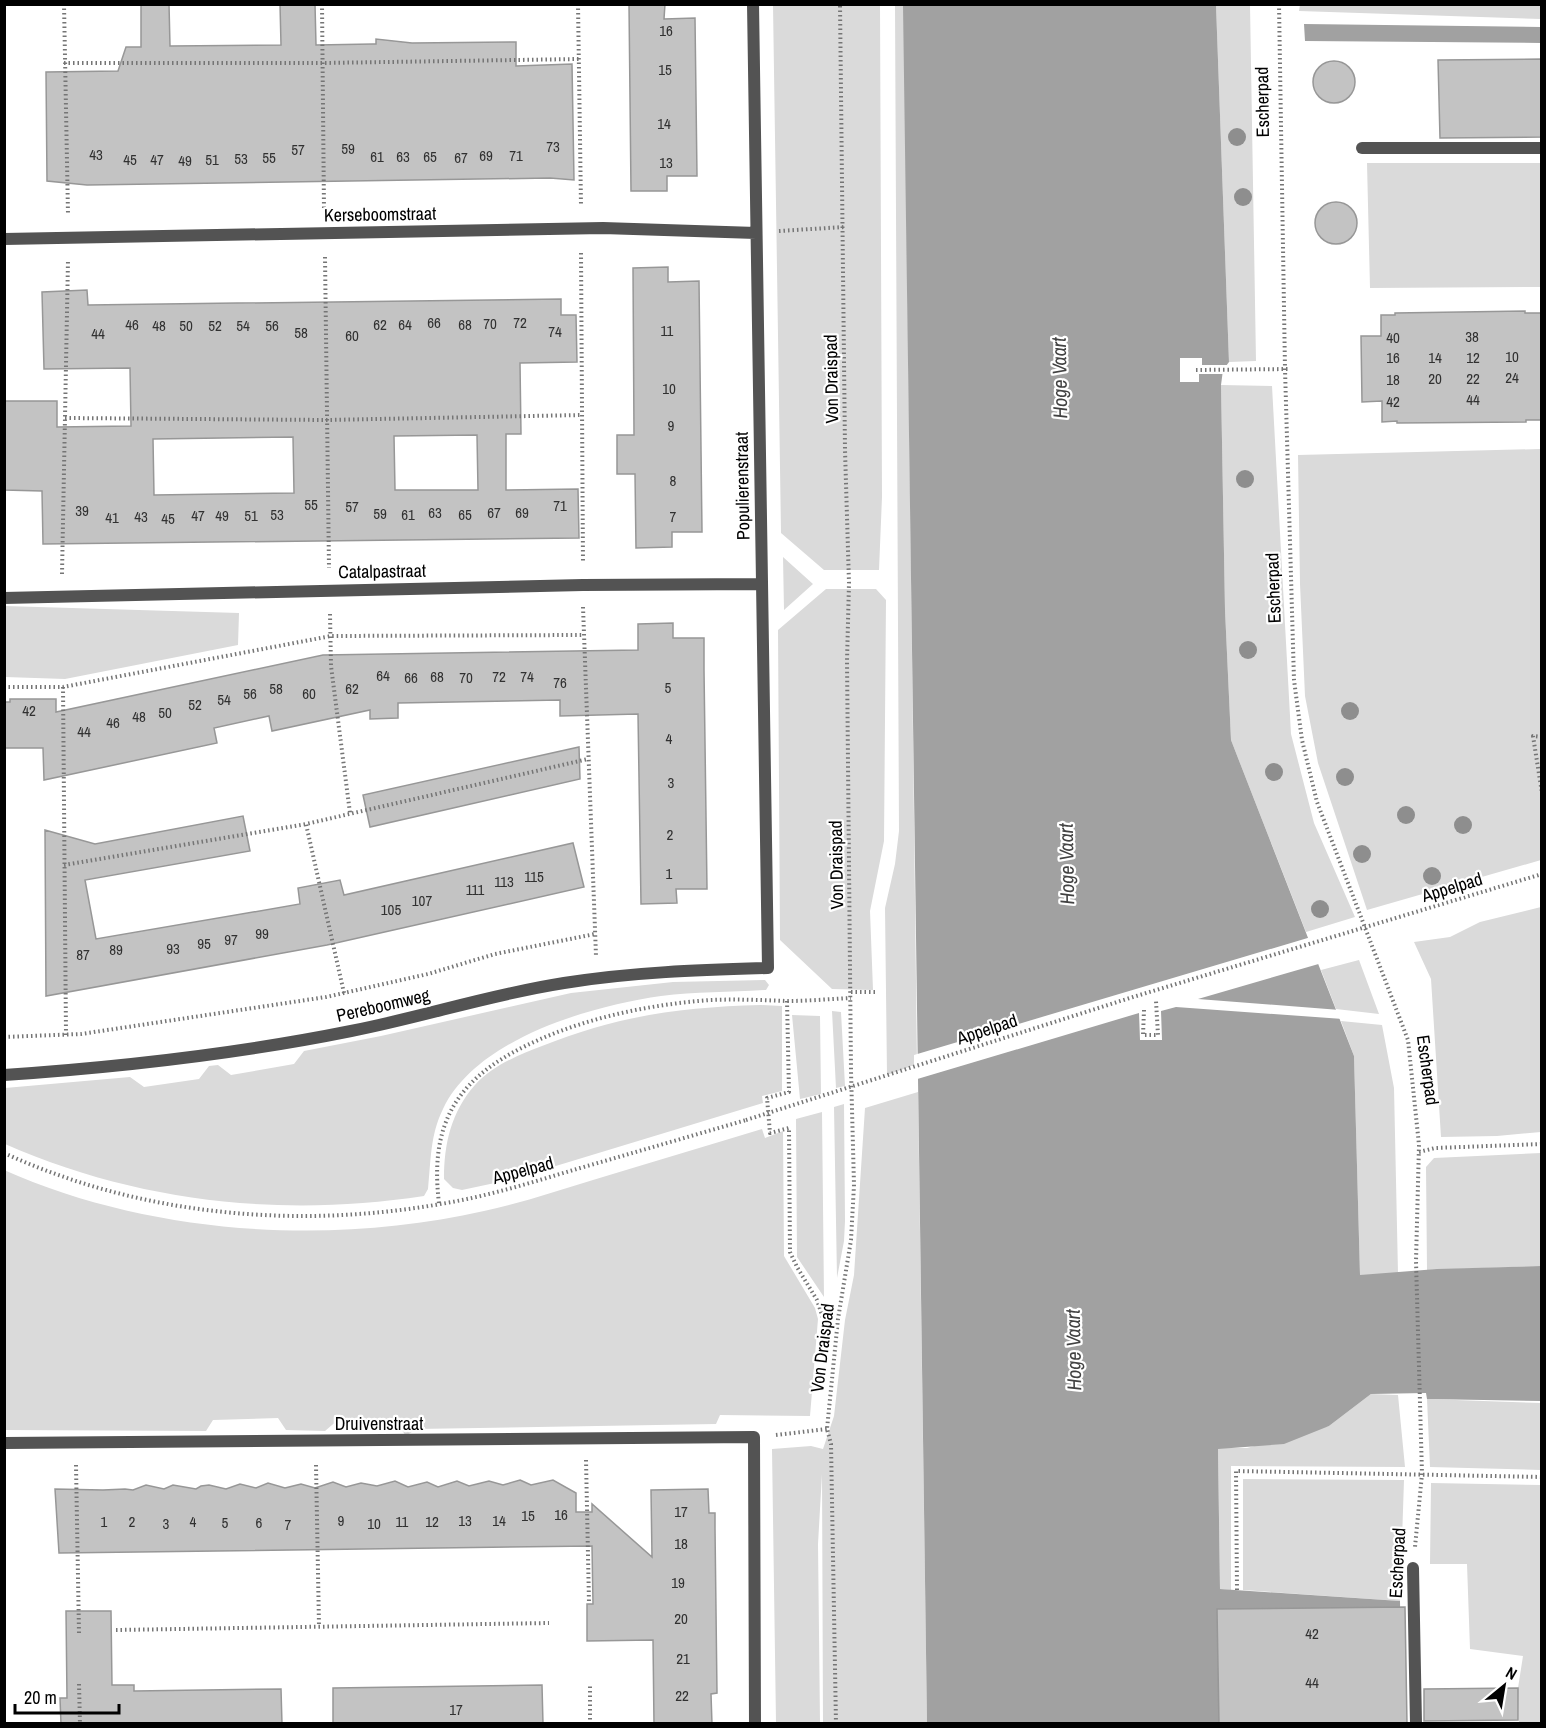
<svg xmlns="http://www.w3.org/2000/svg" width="1546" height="1728" viewBox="0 0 1546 1728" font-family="'Archivo Narrow',sans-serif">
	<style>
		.green { fill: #dadada }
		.water { fill: #a1a1a1 }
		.pier { fill: #fff }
		.building { fill: #c3c3c3; stroke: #979797; stroke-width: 1.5; fill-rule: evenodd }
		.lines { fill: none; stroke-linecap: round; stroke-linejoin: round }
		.path { stroke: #757575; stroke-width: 4; stroke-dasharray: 1.5 3; stroke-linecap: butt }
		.lane { stroke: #535353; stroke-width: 12 }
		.street { stroke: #535353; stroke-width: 12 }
		.path-bridge { stroke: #757575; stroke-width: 4; stroke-dasharray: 1.5 3; stroke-linecap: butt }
		.tree { fill: #8e8e8e }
		.labels { text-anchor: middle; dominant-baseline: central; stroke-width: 4.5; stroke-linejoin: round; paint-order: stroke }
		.number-label { font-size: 15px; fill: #313131 }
		.street-label { font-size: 18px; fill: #000; stroke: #fff }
		.water-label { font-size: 20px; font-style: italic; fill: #424242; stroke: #fff }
	</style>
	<rect width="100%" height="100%" fill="#fff"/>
	<path class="green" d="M 904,4 L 917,1064 L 887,1075 L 885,908 L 895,864 L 899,831 L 895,5 Z
		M 1300,4 L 1541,5 L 1541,19 L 1299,11 Z
		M 773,5 L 880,5 L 882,497 L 879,570 L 824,570 L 781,533 Z
		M 1216,5 L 1250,5 L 1256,361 L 1229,362 Z
		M 1367,163 L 1541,163 L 1541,287 L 1370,288 Z
		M 1221,385 L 1272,386 L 1291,734 L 1314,823 L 1355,917 L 1306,932 L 1231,740 L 1225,610 Z
		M 1541,449 L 1541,860 L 1367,910 L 1318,763 L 1305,696 L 1300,584 L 1298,455 Z
		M 783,557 L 813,584 L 784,610 Z
		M 826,589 L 876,589 L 886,600 L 884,841 L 870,911 L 873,990 L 832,989 L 780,940 L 778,630 Z
		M 5,606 L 239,613 L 238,645 L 65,679 L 5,677 Z
		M 1541,907 L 1541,1132 L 1497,1136 L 1441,1137 L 1431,979 L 1414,942 L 1450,937 L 1480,922 Z
		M 1359,960 L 1379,1014 L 1336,1009 L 1321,970 Z
		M 765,980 L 769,985 L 766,990 C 731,992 696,992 661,996 C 590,1006 476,1039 443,1109 C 430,1135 431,1161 428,1189 L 424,1196 C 281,1218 137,1202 5,1144 L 5,1088 L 130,1077 L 144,1087 L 199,1079 L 209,1066 L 218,1065 L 231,1075 L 294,1064 L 304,1051 L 381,1036 L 571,993 L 673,982 Z
		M 761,1005 L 782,1006 L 782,1091 L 762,1096 L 763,1103 L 513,1179 L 462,1190 L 453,1188 L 444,1179 C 444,1144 451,1112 475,1085 C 492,1066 518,1055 542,1046 C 617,1016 681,1007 761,1005 Z
		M 832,1011 L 841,1012 L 845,1086 L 836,1088 Z
		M 792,1015 L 820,1016 L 821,1094 L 800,1099 Z
		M 1341,1021 L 1382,1025 L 1394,1088 L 1398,1273 L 1360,1276 L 1354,1056 Z
		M 918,1092 L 927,1723 L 823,1723 L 822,1474 L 818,1544 L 820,1723 L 776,1723 L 772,1449 L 811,1446 L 823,1449 L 834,1416 L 845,1320 L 854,1275 L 865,1108 Z
		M 844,1104 L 845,1221 L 844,1241 L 837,1278 L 834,1107 Z
		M 822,1112 L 824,1297 L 797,1257 L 796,1119 Z
		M 762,1129 L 765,1138 L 783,1131 L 784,1256 L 815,1308 L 818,1319 L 810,1416 L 720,1415 L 716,1424 L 416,1429 L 406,1436 L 394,1419 L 339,1419 L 325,1431 L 286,1430 L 278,1418 L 213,1420 L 206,1431 L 5,1430 L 4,1170 C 150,1235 330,1246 484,1211 C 521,1203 557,1191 593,1180 C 649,1163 706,1146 762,1129 Z
		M 1541,1153 L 1541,1266 L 1427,1270 L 1426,1167 L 1434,1158 Z
		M 1371,1394 L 1398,1395 L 1405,1467 L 1231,1466 L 1231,1590 L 1220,1589 L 1218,1448 L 1247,1448 L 1329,1426 Z
		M 1427,1399 L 1541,1403 L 1541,1470 L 1430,1467 Z
		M 1243,1479 L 1404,1480 L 1400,1601 L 1243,1590 Z
		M 1431,1483 L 1541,1485 L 1541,1723 L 1519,1723 L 1518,1688 L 1523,1656 L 1470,1649 L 1467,1564 L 1430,1564 Z"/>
	<path class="water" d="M 903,5 L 1216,5 L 1229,362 L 1223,370 L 1221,385 L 1225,610 L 1231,740 L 1354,1056 L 1360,1275 L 1437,1269 L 1541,1266 L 1541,1401 L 1427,1399 L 1426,1393 L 1371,1394 L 1329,1426 L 1284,1444 L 1218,1449 L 1220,1589 L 1400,1601 L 1402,1723 L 927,1723 Z
		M 1304,24 L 1541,27 L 1541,43 L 1305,41 Z"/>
	<path class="pier" d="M 1180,358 L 1202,358 L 1202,365 L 1230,365 L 1225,374 L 1199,374 L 1199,382 L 1180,382 Z
		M 1311,937 L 1322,963 L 1198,999 L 1340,1010 L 1343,1019 L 1176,1007 L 1161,1011 L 1162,1040 L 1140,1040 L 1139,1013 L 914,1080 L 914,1055 Z"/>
	<path class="building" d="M 141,4 L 169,4 L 170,46 L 281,45 L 280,4 L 315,4 L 316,45 L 373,44 L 376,44 L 376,39 L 412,43 L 516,42 L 516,66 L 572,64 L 574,180 L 550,178 L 87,185 L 47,181 L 46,72 L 118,71 L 126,47 L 141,47 Z
		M 629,4 L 665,4 L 664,19 L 695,18 L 697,176 L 667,176 L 667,191 L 631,191 Z
		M 1542,59 L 1542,137 L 1440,138 L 1438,60 Z
		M1313 82a21 21 0 1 1 42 0a21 21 0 1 1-42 0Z
		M1315 223a21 21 0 1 1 42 0a21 21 0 1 1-42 0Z
		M 668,267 L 668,282 L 699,281 L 702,532 L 672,532 L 672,547 L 636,548 L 635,474 L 617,474 L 617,435 L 634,435 L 633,268 Z
		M 87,290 L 88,305 L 561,299 L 561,315 L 576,315 L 577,362 L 520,363 L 521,434 L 506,434 L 506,490 L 578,489 L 579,538 L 43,544 L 42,491 L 4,490 L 4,401 L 57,401 L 57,427 L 131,426 L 130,368 L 44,369 L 42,292 ZM 477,435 L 478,490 L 395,490 L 394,436 ZM 293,437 L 294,493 L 154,495 L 153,439 Z
		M 1525,311 L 1525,313 L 1542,313 L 1542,420 L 1526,420 L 1526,422 L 1397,423 L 1397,421 L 1382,422 L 1382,401 L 1362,402 L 1361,336 L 1381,336 L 1381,315 L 1395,315 L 1395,313 Z
		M 673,623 L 673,638 L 704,638 L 704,670 L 707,889 L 676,889 L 677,903 L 641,904 L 638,714 L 560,716 L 560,700 L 398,703 L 398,718 L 370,719 L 370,710 L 272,731 L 269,716 L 214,728 L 217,743 L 44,780 L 43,748 L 4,748 L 4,702 L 10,702 L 10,699 L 56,699 L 56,712 L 323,655 L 638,650 L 638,624 Z
		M 579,747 L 580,779 L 370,827 L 363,795 Z
		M 243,816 L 250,851 L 85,880 L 96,939 L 300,904 L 298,888 L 340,880 L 344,895 L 573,843 L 584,887 L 327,945 L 46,996 L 45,830 L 95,844 Z
		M 520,1480 L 531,1485 L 553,1480 L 576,1493 L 576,1512 L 592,1512 L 592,1504 L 652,1557 L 651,1490 L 708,1489 L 709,1513 L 715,1513 L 715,1528 L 717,1693 L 711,1694 L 712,1724 L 654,1724 L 653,1640 L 587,1641 L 587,1604 L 593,1604 L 592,1546 L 59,1553 L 55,1489 L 103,1490 L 125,1489 L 133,1490 L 146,1485 L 164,1489 L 173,1485 L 196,1489 L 201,1486 L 209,1485 L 226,1489 L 240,1484 L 256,1488 L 268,1483 L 285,1488 L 301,1484 L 315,1488 L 333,1482 L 346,1487 L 361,1483 L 377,1486 L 395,1481 L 408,1487 L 427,1482 L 438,1487 L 457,1481 L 469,1486 L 489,1481 L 503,1485 Z
		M 1405,1607 L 1407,1724 L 1219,1724 L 1217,1609 Z
		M 66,1611 L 111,1611 L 112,1685 L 134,1685 L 134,1691 L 281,1689 L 282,1724 L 61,1724 L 60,1698 L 67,1698 Z
		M 542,1685 L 543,1724 L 333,1724 L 333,1688 Z
		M 1518,1688 L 1518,1720 L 1424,1721 L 1424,1689 Z"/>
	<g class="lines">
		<path class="path" d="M 64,4 L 68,214
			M 322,4 L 324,211
			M 578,4 L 581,206
			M 1279,4 L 1285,369 L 1294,680 L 1302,740 L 1317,802 L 1408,1040 L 1419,1145 L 1416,1261 L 1422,1474 L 1415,1547
			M 64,63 L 323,63 L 579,59
			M 779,231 L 844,227
			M 581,253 L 583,563
			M 325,257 L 329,568
			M 1196,370 L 1289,369
			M 65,418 L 326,420 L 582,415
			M 62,574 L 68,260
			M 583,607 L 596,956
			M 330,614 L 331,666 L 350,813
			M 4,687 L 63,687 L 331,636 L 584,635
			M 63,687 L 66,1035
			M 1542,737 L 1533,736 L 1542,793
			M 64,865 L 306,824
			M 851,992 L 876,992
			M 344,993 L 306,824 L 588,759
			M 787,1001 L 789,1092 L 767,1098 L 770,1133 L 789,1128 L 790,1252 L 797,1267 L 817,1300 L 824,1321
			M 1144,1010 L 1143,1035 L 1158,1035 L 1156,1001
			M 4,1037 L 81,1034 L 326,997 L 428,974 L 495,954 L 595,934
			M 1419,1152 L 1435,1148 L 1542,1144
			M 4,1153 C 148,1219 313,1231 467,1199 C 505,1191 543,1179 580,1168 C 636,1152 691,1136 746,1120
			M 439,1203 C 427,1107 472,1066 555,1033 C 605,1014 657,1004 710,1000 C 736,999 762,1000 787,1001 C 808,1001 830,999 851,998
			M 776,1435 L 827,1429
			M 586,1460 L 589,1603
			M 76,1465 L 79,1633
			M 316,1465 L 319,1626
			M 1237,1590 L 1236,1471 L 1542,1477
			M 116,1630 L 549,1623
			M 79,1684 L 80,1724
			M 590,1724 L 590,1686
			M 836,1724 L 831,1444 L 827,1429 L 838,1319 L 851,1240 L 854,1185 L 851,1071 L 847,661 L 849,583 L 845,450 L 840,4"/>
		<path class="lane" d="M 1362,148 L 1542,148"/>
		<path class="street" d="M 4,239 L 603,228 L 756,233
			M 4,598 L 583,585 L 761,584
			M 4,1075 C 121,1067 237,1054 351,1031 C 423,1017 492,994 564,983 C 632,972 699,970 768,968 L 753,4
			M 4,1443 L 754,1437 L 755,1724
			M 1413,1568 L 1416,1724"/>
		<path class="path-bridge" d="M 746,1120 L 1133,997 L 1542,874"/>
	</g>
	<g class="tree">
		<circle cx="1237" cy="137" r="9"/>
		<circle cx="1243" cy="197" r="9"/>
		<circle cx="1245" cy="479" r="9"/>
		<circle cx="1248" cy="650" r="9"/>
		<circle cx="1350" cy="711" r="9"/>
		<circle cx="1274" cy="772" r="9"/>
		<circle cx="1345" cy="777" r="9"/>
		<circle cx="1406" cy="815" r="9"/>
		<circle cx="1463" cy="825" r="9"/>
		<circle cx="1362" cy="854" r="9"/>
		<circle cx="1432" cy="876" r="9"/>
		<circle cx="1320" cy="909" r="9"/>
	</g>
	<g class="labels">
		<g class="number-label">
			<text x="666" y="30">16</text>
			<text x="665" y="69">15</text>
			<text x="664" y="123">14</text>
			<text x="553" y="146">73</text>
			<text x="348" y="148">59</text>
			<text x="298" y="149">57</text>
			<text x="96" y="154">43</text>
			<text x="486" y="155">69</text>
			<text x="516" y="155">71</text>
			<text x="377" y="156">61</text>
			<text x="403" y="156">63</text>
			<text x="430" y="156">65</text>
			<text x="269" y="157">55</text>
			<text x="461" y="157">67</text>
			<text x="241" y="158">53</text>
			<text x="130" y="159">45</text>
			<text x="157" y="159">47</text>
			<text x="212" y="159">51</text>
			<text x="185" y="160">49</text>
			<text x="666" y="162">13</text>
			<text x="434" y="322">66</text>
			<text x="520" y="322">72</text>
			<text x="490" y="323">70</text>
			<text x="132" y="324">46</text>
			<text x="380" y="324">62</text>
			<text x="405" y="324">64</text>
			<text x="465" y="324">68</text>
			<text x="159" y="325">48</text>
			<text x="186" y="325">50</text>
			<text x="215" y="325">52</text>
			<text x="243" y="325">54</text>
			<text x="272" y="325">56</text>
			<text x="667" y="330">11</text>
			<text x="555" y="331">74</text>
			<text x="301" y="332">58</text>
			<text x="98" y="333">44</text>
			<text x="352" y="335">60</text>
			<text x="1472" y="336">38</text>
			<text x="1393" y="337">40</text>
			<text x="1512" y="356">10</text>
			<text x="1393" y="357">16</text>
			<text x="1435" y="357">14</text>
			<text x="1473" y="357">12</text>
			<text x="1512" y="377">24</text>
			<text x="1435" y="378">20</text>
			<text x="1473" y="378">22</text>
			<text x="1393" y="379">18</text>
			<text x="669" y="388">10</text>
			<text x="1473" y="399">44</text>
			<text x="1393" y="401">42</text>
			<text x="671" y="425">9</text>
			<text x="673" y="480">8</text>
			<text x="311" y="504">55</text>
			<text x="560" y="505">71</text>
			<text x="352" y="506">57</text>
			<text x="82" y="510">39</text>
			<text x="435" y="512">63</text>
			<text x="494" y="512">67</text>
			<text x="522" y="512">69</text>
			<text x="380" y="513">59</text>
			<text x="277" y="514">53</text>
			<text x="408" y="514">61</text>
			<text x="465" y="514">65</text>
			<text x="198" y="515">47</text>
			<text x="222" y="515">49</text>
			<text x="251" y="515">51</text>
			<text x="141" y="516">43</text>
			<text x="673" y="516">7</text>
			<text x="112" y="517">41</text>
			<text x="168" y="518">45</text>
			<text x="383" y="675">64</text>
			<text x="437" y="676">68</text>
			<text x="499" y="676">72</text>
			<text x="527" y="676">74</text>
			<text x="411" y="677">66</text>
			<text x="466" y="677">70</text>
			<text x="560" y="682">76</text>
			<text x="668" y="687">5</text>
			<text x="276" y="688">58</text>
			<text x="352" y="688">62</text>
			<text x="250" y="693">56</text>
			<text x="309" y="693">60</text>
			<text x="224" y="699">54</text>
			<text x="195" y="704">52</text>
			<text x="29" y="710">42</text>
			<text x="165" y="712">50</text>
			<text x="139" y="716">48</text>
			<text x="113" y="722">46</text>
			<text x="84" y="731">44</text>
			<text x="669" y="738">4</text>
			<text x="671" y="782">3</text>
			<text x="670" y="834">2</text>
			<text x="669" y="873">1</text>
			<text x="534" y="876">115</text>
			<text x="504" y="881">113</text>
			<text x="475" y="889">111</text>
			<text x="422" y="900">107</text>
			<text x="391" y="909">105</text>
			<text x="262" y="933">99</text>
			<text x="231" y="939">97</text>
			<text x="204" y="943">95</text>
			<text x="173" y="948">93</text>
			<text x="116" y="949">89</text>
			<text x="83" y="954">87</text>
			<text x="681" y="1511">17</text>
			<text x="561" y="1514">16</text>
			<text x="528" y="1515">15</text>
			<text x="341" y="1520">9</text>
			<text x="465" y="1520">13</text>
			<text x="499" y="1520">14</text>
			<text x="104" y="1521">1</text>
			<text x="132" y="1521">2</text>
			<text x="193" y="1521">4</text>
			<text x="402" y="1521">11</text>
			<text x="432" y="1521">12</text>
			<text x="225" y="1522">5</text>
			<text x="259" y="1522">6</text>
			<text x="166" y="1523">3</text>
			<text x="374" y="1523">10</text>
			<text x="288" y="1524">7</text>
			<text x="681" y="1543">18</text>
			<text x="678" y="1582">19</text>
			<text x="681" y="1618">20</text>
			<text x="1312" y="1633">42</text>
			<text x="683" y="1658">21</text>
			<text x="1312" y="1682">44</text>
			<text x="682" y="1695">22</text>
			<text x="456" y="1709">17</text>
		</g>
		<g class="street-label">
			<text transform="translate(1262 102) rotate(-91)">Escherpad</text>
			<text transform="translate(380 214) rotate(-1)">Kerseboomstraat</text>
			<text transform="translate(831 379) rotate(-91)">Von Draispad</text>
			<text transform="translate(742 486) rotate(-91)">Populierenstraat</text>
			<text transform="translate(382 571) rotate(-1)">Catalpastraat</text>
			<text transform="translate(1273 588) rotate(-92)">Escherpad</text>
			<text transform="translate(836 865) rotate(-91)">Von Draispad</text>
			<text transform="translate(1452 887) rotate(-17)">Appelpad</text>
			<text transform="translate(383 1005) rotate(-13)">Pereboomweg</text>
			<text transform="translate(987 1029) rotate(-18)">Appelpad</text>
			<text transform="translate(1428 1070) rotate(82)">Escherpad</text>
			<text transform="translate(523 1170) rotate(-15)">Appelpad</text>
			<text transform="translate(822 1348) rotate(-83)">Von Draispad</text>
			<text x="379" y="1423">Druivenstraat</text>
			<text transform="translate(1397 1563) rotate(-87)">Escherpad</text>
		</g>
		<g class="water-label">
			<text transform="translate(1059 378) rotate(-91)">Hoge Vaart</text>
			<text transform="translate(1066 864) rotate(-91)">Hoge Vaart</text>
			<text transform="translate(1073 1350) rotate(-91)">Hoge Vaart</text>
		</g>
	</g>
	<rect width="1546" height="1728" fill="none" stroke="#000000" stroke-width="12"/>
	<g transform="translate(1504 1686) rotate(30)" stroke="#ffffff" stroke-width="4.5" paint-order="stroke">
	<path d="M0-4.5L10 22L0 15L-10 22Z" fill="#000000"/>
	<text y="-9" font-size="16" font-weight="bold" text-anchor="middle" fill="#000000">N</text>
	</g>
	<path d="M15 1704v9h104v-9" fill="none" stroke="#000000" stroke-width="3"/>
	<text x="24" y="1704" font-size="18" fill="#000000" stroke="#ffffff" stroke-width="4.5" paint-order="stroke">20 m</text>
</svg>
